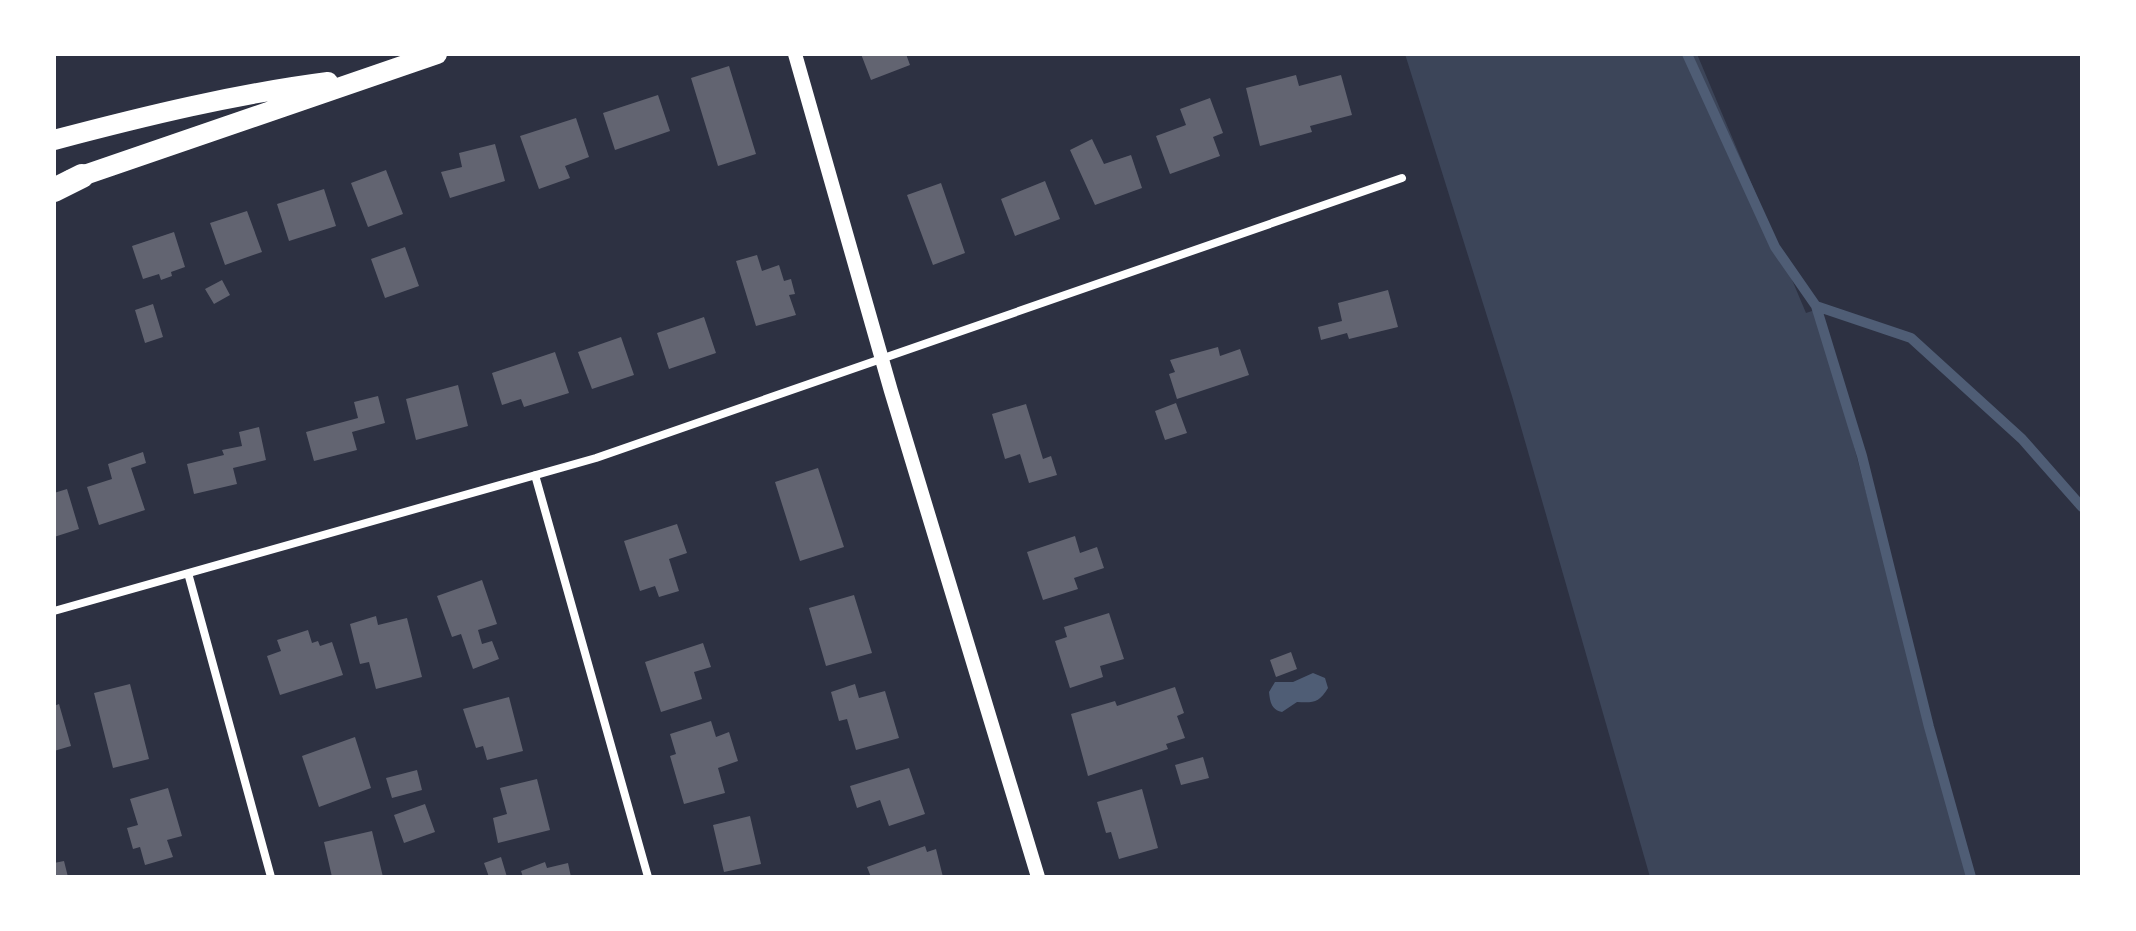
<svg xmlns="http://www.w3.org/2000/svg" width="2136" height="931" viewBox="0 0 2136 931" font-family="'Playfair Display',serif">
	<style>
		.green { fill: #3c4559 }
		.water { fill: #4f5d75 }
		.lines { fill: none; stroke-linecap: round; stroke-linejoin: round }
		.stream { stroke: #4f5d75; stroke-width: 10 }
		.building { fill: #626471 }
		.minor { stroke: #fff; stroke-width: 8 }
		.tertiary { stroke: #fff; stroke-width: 14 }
		.primary { stroke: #fff; stroke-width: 20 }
		.motorway { stroke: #fff; stroke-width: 24 }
	</style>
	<rect width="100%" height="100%" fill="#2d3142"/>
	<path class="green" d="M 1405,54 L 1697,54 L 1806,313 L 1818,309 L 1967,877 L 1650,877 L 1512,396 Z"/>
	<path class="water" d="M 1313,673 L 1325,678 L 1328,688 C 1319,703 1313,703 1297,702 L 1282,712 C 1271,710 1270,701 1269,692 L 1275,682 L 1293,682 Z"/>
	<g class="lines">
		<path class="stream" d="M 1687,54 L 1775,247 L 1816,306 L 1911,338 L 2022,439 L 2082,507
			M 1816,306 L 1862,456 L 1929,727 L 1971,877"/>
	</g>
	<path class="building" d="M 861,54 L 906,54 L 910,65 L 871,80 Z
		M 729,66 L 756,154 L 718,166 L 691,78 Z
		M 1296,75 L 1299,86 L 1341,75 L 1352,115 L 1310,126 L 1312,132 L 1260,146 L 1246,88 Z
		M 658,95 L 670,131 L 615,150 L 603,113 Z
		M 1210,98 L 1223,133 L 1213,137 L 1220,156 L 1170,174 L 1156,136 L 1186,125 L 1180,109 Z
		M 576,118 L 589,157 L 565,166 L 570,178 L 539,189 L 520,136 Z
		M 1092,139 L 1104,164 L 1131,155 L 1142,188 L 1095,205 L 1070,150 Z
		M 495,144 L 505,181 L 450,198 L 441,172 L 462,167 L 459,153 Z
		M 386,170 L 403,214 L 368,227 L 351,183 Z
		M 1045,181 L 1060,219 L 1015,236 L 1001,199 Z
		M 941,183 L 965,253 L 933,265 L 907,195 Z
		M 324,189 L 336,226 L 289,241 L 277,204 Z
		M 247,211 L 262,252 L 225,265 L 210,223 Z
		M 174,232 L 185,267 L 171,272 L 172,276 L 161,280 L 159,274 L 143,279 L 132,246 Z
		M 405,247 L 419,286 L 385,298 L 371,259 Z
		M 757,255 L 762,271 L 779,265 L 784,281 L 791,279 L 795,294 L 789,295 L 796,315 L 756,326 L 736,261 Z
		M 222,280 L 230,295 L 214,304 L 205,289 Z
		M 1388,290 L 1398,327 L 1349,339 L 1347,333 L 1321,340 L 1318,327 L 1342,321 L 1338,303 Z
		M 153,304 L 163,337 L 145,343 L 135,310 Z
		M 704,317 L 716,353 L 669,369 L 657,333 Z
		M 621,337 L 634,375 L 592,389 L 578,352 Z
		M 1218,347 L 1220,356 L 1240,349 L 1249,375 L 1177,399 L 1169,374 L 1175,372 L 1170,360 Z
		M 555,352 L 569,393 L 524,407 L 521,399 L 502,405 L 492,373 Z
		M 458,385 L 468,426 L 416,440 L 406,399 Z
		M 378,396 L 385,423 L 352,432 L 357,450 L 314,461 L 306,432 L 358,418 L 354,402 Z
		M 1176,403 L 1187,433 L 1165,440 L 1155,411 Z
		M 1026,404 L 1043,459 L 1051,456 L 1057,475 L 1029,483 L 1020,454 L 1005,459 L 992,414 Z
		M 259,427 L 266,460 L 233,468 L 237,484 L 194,494 L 187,464 L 224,455 L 222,450 L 242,446 L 239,432 Z
		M 143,452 L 146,463 L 131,468 L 145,510 L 99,525 L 87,487 L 112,479 L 108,464 Z
		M 818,468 L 844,547 L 800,561 L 775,482 Z
		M 67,489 L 79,529 L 54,537 L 54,493 Z
		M 677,524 L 687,553 L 669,559 L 679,591 L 659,597 L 655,586 L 640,591 L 624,541 Z
		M 1075,536 L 1080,553 L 1097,547 L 1104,568 L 1074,578 L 1078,589 L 1043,600 L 1027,552 Z
		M 482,580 L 497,624 L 478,630 L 482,644 L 492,641 L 499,659 L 473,669 L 461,634 L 452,637 L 437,596 Z
		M 854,595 L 872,653 L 826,666 L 809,608 Z
		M 1109,613 L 1124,659 L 1100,666 L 1103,677 L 1070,688 L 1055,641 L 1067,637 L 1064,627 Z
		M 376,616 L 378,625 L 407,618 L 422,677 L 376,689 L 369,662 L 360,664 L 350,624 Z
		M 308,630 L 312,643 L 318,641 L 320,646 L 332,642 L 343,675 L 280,695 L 267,656 L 281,651 L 277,640 Z
		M 703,643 L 711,667 L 694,672 L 702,699 L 661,712 L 645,662 Z
		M 1291,652 L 1297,669 L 1276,677 L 1270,660 Z
		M 130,684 L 149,759 L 113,768 L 94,693 Z
		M 855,684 L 859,698 L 885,691 L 899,738 L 856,750 L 847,719 L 839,721 L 831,692 Z
		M 1175,687 L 1184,713 L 1177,716 L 1185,738 L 1166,744 L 1168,749 L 1088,776 L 1071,714 L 1115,701 L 1117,706 Z
		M 509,697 L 523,751 L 487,760 L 483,746 L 476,748 L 463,709 Z
		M 59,704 L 71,746 L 54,751 L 54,706 Z
		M 711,721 L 716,737 L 729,732 L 738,761 L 718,768 L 725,793 L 684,804 L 670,756 L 676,754 L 670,734 Z
		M 355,737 L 371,788 L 319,807 L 302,756 Z
		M 1203,757 L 1209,778 L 1181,785 L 1175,765 Z
		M 909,768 L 925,814 L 889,826 L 880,800 L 857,808 L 850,786 Z
		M 417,770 L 422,790 L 392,798 L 386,778 Z
		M 537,779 L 550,830 L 498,843 L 493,818 L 507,814 L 500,788 Z
		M 168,788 L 182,836 L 167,840 L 173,857 L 145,865 L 140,847 L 133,849 L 127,828 L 138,825 L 130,799 Z
		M 1142,789 L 1158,848 L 1119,859 L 1111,832 L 1106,833 L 1097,802 Z
		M 425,804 L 435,832 L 404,843 L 394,815 Z
		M 750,816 L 761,864 L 724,872 L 713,825 Z
		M 372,831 L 383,877 L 332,877 L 324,842 Z
		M 925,846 L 927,852 L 936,849 L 943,877 L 871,877 L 867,867 Z
		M 501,857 L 507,877 L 489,877 L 484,863 Z
		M 64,861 L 68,877 L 54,877 L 54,863 Z
		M 545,862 L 547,868 L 568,863 L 571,877 L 523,877 L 521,871 Z"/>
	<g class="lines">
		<path class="minor" d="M 535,475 L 648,877
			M 188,573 L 271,877
			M 54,611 L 596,458 L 1402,178"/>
		<path class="tertiary" d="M 795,54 L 891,391 L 1038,877"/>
		<path class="primary" d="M 54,140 C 145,116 235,94 328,82
			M 70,180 L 437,54"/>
		<path class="motorway" d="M 54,190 L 82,176"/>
	</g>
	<rect width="2136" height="931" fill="none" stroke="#ffffff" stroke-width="112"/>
</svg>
